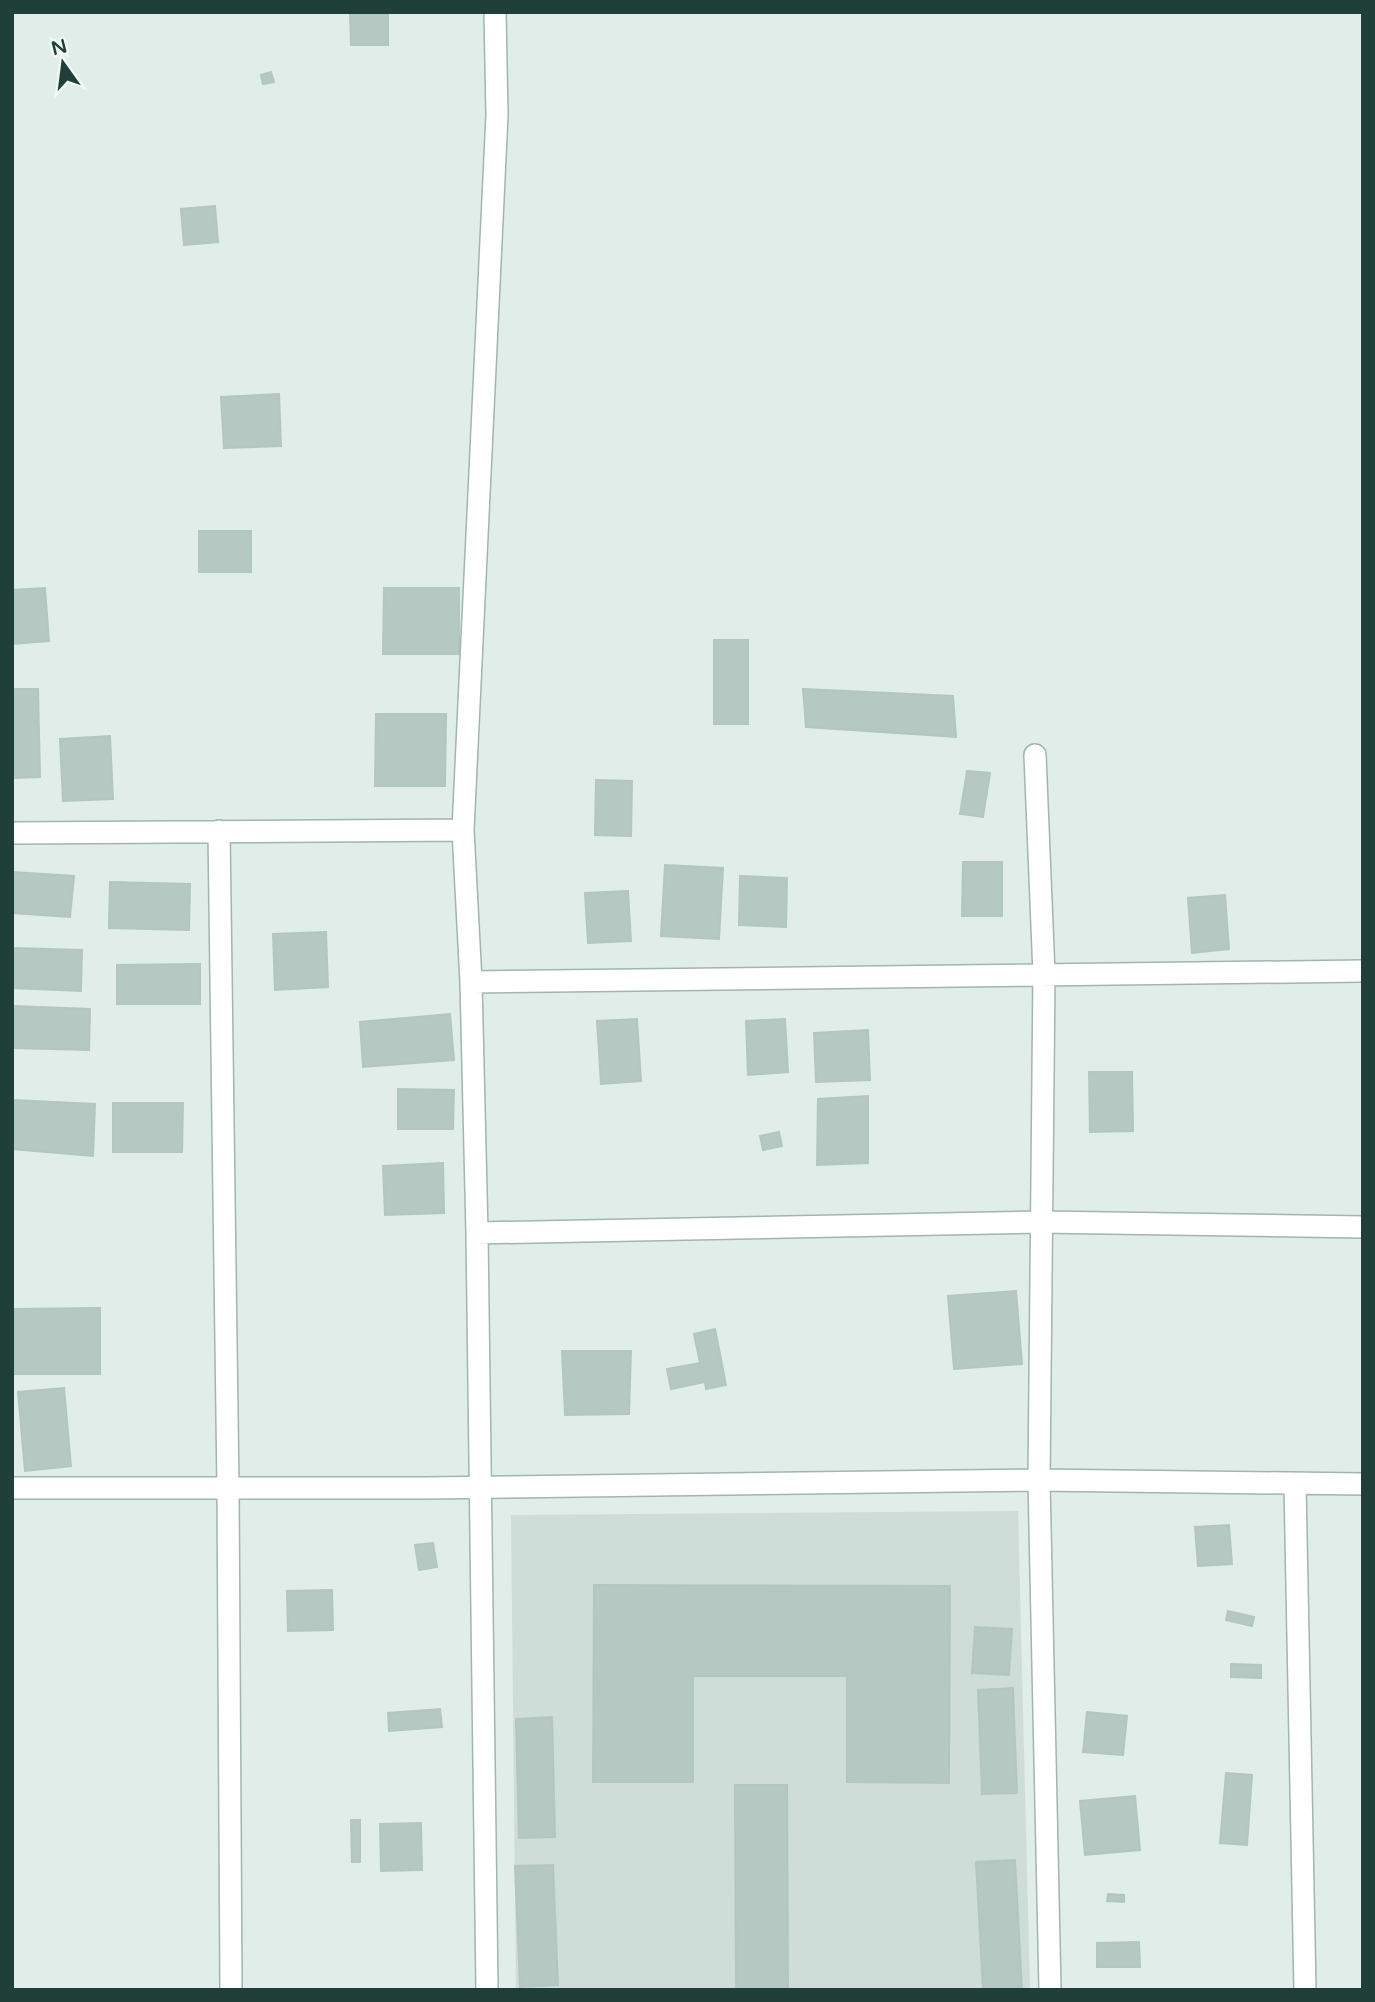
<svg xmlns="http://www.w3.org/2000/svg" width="1375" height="2002" viewBox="0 0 1375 2002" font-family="'Varela Round',sans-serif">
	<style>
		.built { fill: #ceddd7 }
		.building { fill: #b5c8c1; stroke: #b2c7bf; stroke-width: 2 }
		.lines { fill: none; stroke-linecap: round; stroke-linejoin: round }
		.minor-casing { stroke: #a2b5b0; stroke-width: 24 }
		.minor { stroke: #fff; stroke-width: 21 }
	</style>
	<rect width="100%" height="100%" fill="#e0ede8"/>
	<path class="built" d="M 1018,1511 L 1030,1990 L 516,1990 L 511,1515 Z"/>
	<path class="building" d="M 350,12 L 388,12 L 388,45 L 351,45 Z
		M 271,72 L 274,82 L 263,84 L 261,75 Z
		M 215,206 L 218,242 L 184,245 L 181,209 Z
		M 279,394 L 281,446 L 224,448 L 221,397 Z
		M 199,531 L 251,531 L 251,572 L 199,572 Z
		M 45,588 L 49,641 L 12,644 L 12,590 Z
		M 384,588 L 459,588 L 459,654 L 383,654 Z
		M 714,640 L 748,640 L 748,724 L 714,724 Z
		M 12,689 L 38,689 L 40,777 L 12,778 Z
		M 803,689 L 953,696 L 956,737 L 806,727 Z
		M 376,714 L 446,714 L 445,786 L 375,786 Z
		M 110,736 L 113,799 L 63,801 L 60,739 Z
		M 967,771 L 990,773 L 983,817 L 960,814 Z
		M 596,780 L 632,781 L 631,836 L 595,835 Z
		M 963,862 L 1002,862 L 1002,916 L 962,916 Z
		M 665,865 L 723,868 L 719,939 L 661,936 Z
		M 12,872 L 74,876 L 70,917 L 12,913 Z
		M 740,876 L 787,878 L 786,927 L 739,925 Z
		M 110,882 L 190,884 L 189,930 L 109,928 Z
		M 628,891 L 631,941 L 588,943 L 585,893 Z
		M 1225,895 L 1229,949 L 1192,953 L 1188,898 Z
		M 326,932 L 328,987 L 275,990 L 273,934 Z
		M 12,948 L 82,950 L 81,991 L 12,988 Z
		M 200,964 L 200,1004 L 117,1004 L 117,965 Z
		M 12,1006 L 90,1009 L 89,1050 L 12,1048 Z
		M 450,1014 L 454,1060 L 363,1067 L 360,1022 Z
		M 637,1019 L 641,1081 L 601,1084 L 597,1021 Z
		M 785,1019 L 788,1072 L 748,1075 L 746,1021 Z
		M 868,1030 L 870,1080 L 816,1082 L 814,1033 Z
		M 1089,1072 L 1132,1072 L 1133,1131 L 1090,1132 Z
		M 398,1089 L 454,1090 L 453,1129 L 398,1129 Z
		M 868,1096 L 868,1163 L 817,1165 L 818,1099 Z
		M 12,1100 L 95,1104 L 93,1156 L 12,1149 Z
		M 113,1103 L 183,1103 L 182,1152 L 113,1152 Z
		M 779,1132 L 782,1146 L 763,1150 L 760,1136 Z
		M 443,1163 L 444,1213 L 385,1215 L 383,1166 Z
		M 1016,1291 L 1022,1364 L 954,1369 L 948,1296 Z
		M 100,1308 L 100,1374 L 15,1374 L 15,1309 Z
		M 715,1329 L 726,1385 L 706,1389 L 705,1382 L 671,1389 L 667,1369 L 700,1363 L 694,1334 Z
		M 562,1351 L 631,1351 L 629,1414 L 565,1415 Z
		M 64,1388 L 71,1466 L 25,1471 L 18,1392 Z
		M 1229,1525 L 1232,1564 L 1198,1566 L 1195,1527 Z
		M 433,1543 L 437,1567 L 419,1570 L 415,1545 Z
		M 594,1585 L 950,1586 L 949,1783 L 847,1782 L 847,1676 L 693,1676 L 693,1782 L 593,1782 Z
		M 332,1590 L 333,1630 L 288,1631 L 287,1591 Z
		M 1228,1611 L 1254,1617 L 1252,1626 L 1226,1620 Z
		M 975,1627 L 1012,1629 L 1009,1675 L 972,1673 Z
		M 1231,1664 L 1261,1665 L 1261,1678 L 1231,1677 Z
		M 1013,1688 L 1017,1793 L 982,1794 L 978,1690 Z
		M 440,1709 L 442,1727 L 389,1731 L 388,1713 Z
		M 1087,1712 L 1127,1716 L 1123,1755 L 1083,1752 Z
		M 552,1717 L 555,1837 L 519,1838 L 516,1719 Z
		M 1226,1773 L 1252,1775 L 1247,1845 L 1220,1843 Z
		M 735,1785 L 787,1785 L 788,1990 L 736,1990 Z
		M 1135,1796 L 1140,1850 L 1085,1855 L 1080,1801 Z
		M 351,1820 L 360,1820 L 360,1862 L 352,1862 Z
		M 421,1823 L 422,1870 L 381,1871 L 380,1824 Z
		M 1015,1860 L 1022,1990 L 983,1990 L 976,1862 Z
		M 553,1865 L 558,1985 L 520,1987 L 515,1866 Z
		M 1108,1894 L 1124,1895 L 1124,1902 L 1107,1901 Z
		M 1139,1942 L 1140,1967 L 1097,1967 L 1097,1943 Z"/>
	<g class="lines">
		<g class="minor-casing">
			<path id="minor" d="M 1035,755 L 1044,974 L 1039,1480 L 1050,1990
				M 219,831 L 228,1488 L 231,1990
				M 12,833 L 463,830
				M 471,982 L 1363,971
				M 477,1233 L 1041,1222 L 1363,1227
				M 1295,1485 L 1305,1990
				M 12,1488 L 425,1488 L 1039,1480 L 1363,1484
				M 487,1990 L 477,1233 L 471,982 L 463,830 L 497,115 L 495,12"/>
		</g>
		<use href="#minor" class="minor"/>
	</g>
	<rect width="1375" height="2002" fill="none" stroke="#1f3f38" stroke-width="28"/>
	<g transform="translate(63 63) rotate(346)" stroke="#f1f9f5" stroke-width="5" paint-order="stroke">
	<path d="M0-5L12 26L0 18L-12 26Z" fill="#1f3f38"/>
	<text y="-10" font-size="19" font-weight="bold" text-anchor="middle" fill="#1f3f38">N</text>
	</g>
</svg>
